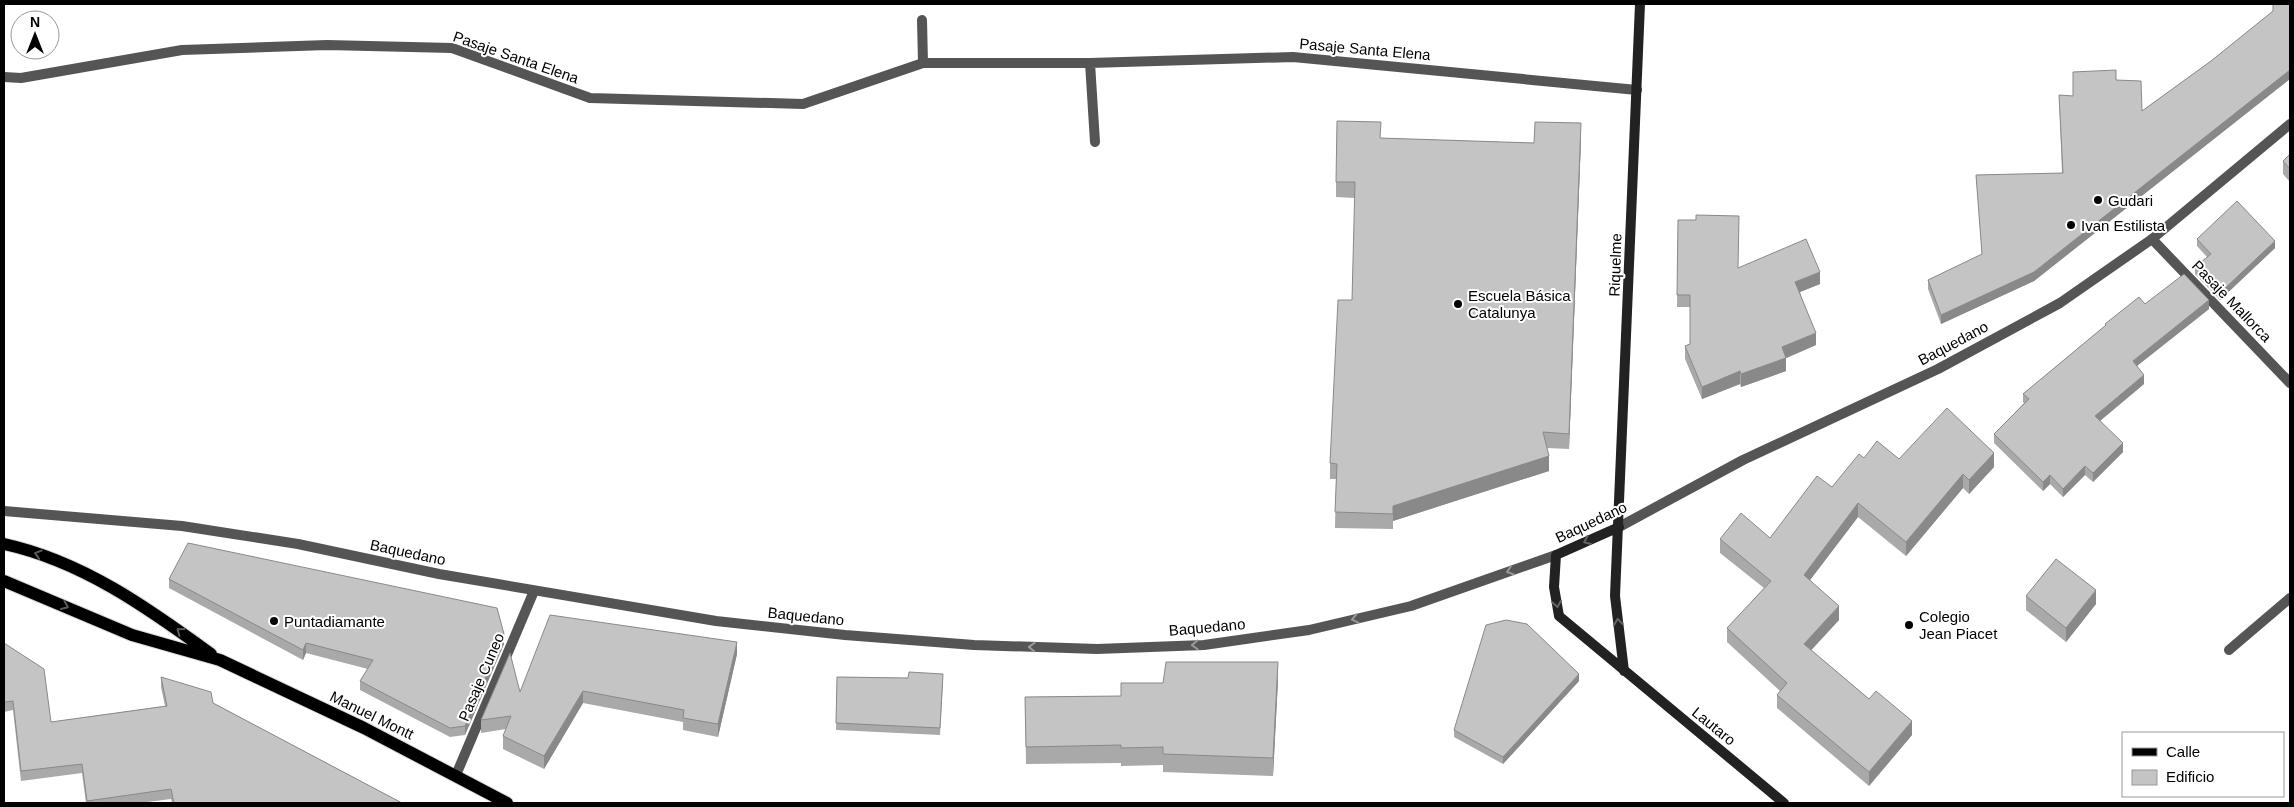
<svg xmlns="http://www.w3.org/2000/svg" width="2294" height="807" viewBox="0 0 2294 807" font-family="Helvetica,sans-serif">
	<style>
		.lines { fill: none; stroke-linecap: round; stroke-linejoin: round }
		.primary-casing { stroke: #dbdbdb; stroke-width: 14 }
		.minor { stroke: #555; stroke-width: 10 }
		.tertiary { stroke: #555; stroke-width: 10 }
		.secondary { stroke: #222; stroke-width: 10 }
		.primary { stroke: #000; stroke-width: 12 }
		.wall { fill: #a9a9a9 }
		.shaded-wall { fill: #898989 }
		.building { fill: #c4c4c4; stroke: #898989 }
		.oneway { stroke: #646464 }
		.oneway2 { stroke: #595959 }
		.oneway3 { stroke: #999 }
		.poi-dot { fill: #000; stroke: #fff; stroke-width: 2 }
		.labels { text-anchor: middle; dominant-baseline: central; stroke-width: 4; stroke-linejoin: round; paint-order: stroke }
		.street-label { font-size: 15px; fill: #000; stroke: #fff }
		.poi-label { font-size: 15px; fill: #000; stroke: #fff; text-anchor: start }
	</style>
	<rect width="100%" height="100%" fill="#fff"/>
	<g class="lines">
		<g class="primary-casing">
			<path id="primary" d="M 4,544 C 82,561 148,608 211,654
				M 4,581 L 132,635 L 220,660 L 364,728 L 507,803"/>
		</g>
		<path class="minor" d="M 922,20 L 923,63
			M 1090,63 L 1095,142
			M 4,77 L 21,78 L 182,50 L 327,45 L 452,48 L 590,98 L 803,104 L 923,63 L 1090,63 L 1293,57 L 1637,90
			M 2152,239 L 2290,383
			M 2229,650 L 2290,598
			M 456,775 L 534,591"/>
		<path class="tertiary" d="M 4,511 L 182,526 L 298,544 L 439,574 L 716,621 L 845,635 L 974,645 L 1097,649 L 1204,645 L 1309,630 L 1411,606 L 1556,555
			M 1619,527 L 1743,460 L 1938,369 L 2060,303 L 2152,239 L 2290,124"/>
		<path class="secondary" d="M 1619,527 L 1556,555 L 1554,587 L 1559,616 L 1784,803
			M 1624,671 L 1615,596 L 1640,4"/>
		<use href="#primary" class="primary"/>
	</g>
	<path class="wall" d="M 2290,4 L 2290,79 L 2034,281 L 1941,324 L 1928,289 L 1928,280 L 1982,255 L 1976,175 L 2062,173 L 2059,95 L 2073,96 L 2116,80 L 2142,111 Z
		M 1381,138 L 1534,143 L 1581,139 L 1569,449 L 1547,448 L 1549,471 L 1393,521 L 1393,529 L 1335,528 L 1336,479 L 1330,479 L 1330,463 L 1352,300 L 1355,198 L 1336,197 L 1336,182 Z
		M 2290,154 L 2290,182 L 2283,174 L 2283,161 Z
		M 1678,220 L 1738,268 L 1820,284 L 1800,292 L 1816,345 L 1786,358 L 1786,371 L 1741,387 L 1740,384 L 1702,399 L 1685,359 L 1685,346 L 1690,344 L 1690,307 L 1677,307 Z
		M 2197,239 L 2275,248 L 2220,300 L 2195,274 L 2195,267 L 2207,257 L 2197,246 Z
		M 2145,304 L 2209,309 L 2137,366 L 2144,384 L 2100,421 L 2123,452 L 2093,482 L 2085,475 L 2063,497 L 2050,484 L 2043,491 L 1994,443 L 1994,434 L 2024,403 L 2023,402 L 2023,394 L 2105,326 L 2105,324 Z
		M 1864,458 L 1899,459 L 1994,467 L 1969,494 L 1963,488 L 1906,556 L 1858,517 L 1810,580 L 1839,620 L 1811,650 L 1912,735 L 1869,786 L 1777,708 L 1777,695 L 1780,691 L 1727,642 L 1727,628 L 1764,588 L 1720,553 L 1720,539 L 1770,538 L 1832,487 Z
		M 169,579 L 504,644 L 465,735 L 450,737 L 360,690 L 360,681 L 368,669 L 306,653 L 303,660 L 169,588 Z
		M 2026,596 L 2096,604 L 2066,642 L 2026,610 Z
		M 4,643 L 51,722 L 165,706 L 161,687 L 161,677 L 213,703 L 402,803 L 172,803 L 171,799 L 140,803 L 86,803 L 82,773 L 21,781 L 13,710 L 4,712 Z
		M 737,654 L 718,737 L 683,730 L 683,722 L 583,703 L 544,769 L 503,749 L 503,736 L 506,729 L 481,733 L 481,720 L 520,692 Z
		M 837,677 L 908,678 L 943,681 L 940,735 L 836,730 Z
		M 1278,680 L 1273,776 L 1163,772 L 1163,765 L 1121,766 L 1121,763 L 1026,764 L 1025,697 L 1121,696 Z
		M 1579,681 L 1503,764 L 1454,737 L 1454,730 Z"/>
	<path class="shaded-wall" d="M 2290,70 L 2290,79 L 2034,281 L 1941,324 L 1941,315 Z
		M 1581,123 L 1581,139 L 1569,449 L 1569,434 Z
		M 2275,241 L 2275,248 L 2220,300 L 2220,293 Z
		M 1820,272 L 1820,284 L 1795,294 L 1795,282 Z
		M 2209,300 L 2209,309 L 2133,369 L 2133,361 Z
		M 1816,333 L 1816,345 L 1784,359 L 1786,358 L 1786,371 L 1741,387 L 1741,374 L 1782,347 Z
		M 1740,371 L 1740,384 L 1702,399 L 1702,387 Z
		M 2144,375 L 2144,384 L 2095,425 L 2095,416 Z
		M 2123,443 L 2123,452 L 2093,482 L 2093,473 Z
		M 1994,453 L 1994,467 L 1969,494 L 1969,480 Z
		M 1549,456 L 1549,471 L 1393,521 L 1393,506 Z
		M 2085,466 L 2085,475 L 2063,497 L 2063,489 Z
		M 1963,474 L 1963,488 L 1906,556 L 1906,542 Z
		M 2050,475 L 2050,484 L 2043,491 L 2043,482 Z
		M 1858,503 L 1858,517 L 1804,588 L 1804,575 Z
		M 2096,590 L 2096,604 L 2066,642 L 2066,628 Z
		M 1839,606 L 1839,620 L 1804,658 L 1804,644 Z
		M 504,634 L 504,644 L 465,735 L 465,726 Z
		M 737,642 L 737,654 L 718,737 L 718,724 Z
		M 306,643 L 306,653 L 303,660 L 303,650 Z
		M 1278,662 L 1278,680 L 1273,776 L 1273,758 Z
		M 1579,674 L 1579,681 L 1503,764 L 1503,757 Z
		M 583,691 L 583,703 L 544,769 L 544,756 Z
		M 1912,721 L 1912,735 L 1869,786 L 1869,772 Z"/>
	<path class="building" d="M 2274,4 L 2290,4 L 2290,70 L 2034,272 L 1941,315 L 1928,280 L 1982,254 L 1976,175 L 2063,173 L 2059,95 L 2073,96 L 2073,72 L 2116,70 L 2116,80 L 2141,81 L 2142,111 L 2211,61 L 2273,11 L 2273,5 Z
		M 1337,121 L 1381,122 L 1380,138 L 1534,143 L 1535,122 L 1581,123 L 1569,434 L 1543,432 L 1549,456 L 1393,506 L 1393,514 L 1335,512 L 1337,464 L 1330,463 L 1338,300 L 1352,300 L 1355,182 L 1336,182 Z
		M 2290,154 L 2290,169 L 2283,161 Z
		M 2237,201 L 2275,241 L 2220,293 L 2195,267 L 2211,254 L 2197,239 Z
		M 1696,215 L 1739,216 L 1738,268 L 1806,239 L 1820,272 L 1795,282 L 1816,333 L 1782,347 L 1786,358 L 1741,374 L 1740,371 L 1702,387 L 1685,346 L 1690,344 L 1690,295 L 1677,295 L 1678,220 L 1696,220 Z
		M 2184,274 L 2209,300 L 2133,361 L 2144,375 L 2095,416 L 2123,443 L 2093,473 L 2085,466 L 2063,489 L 2050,475 L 2043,482 L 1994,434 L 2029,399 L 2023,394 L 2106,325 L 2105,324 L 2139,297 L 2145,304 Z
		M 1947,408 L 1994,453 L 1969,480 L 1963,474 L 1906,542 L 1858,503 L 1804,575 L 1839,606 L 1804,644 L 1869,699 L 1876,691 L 1912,721 L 1869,772 L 1777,695 L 1787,683 L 1727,628 L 1771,581 L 1720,539 L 1741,513 L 1770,538 L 1817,476 L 1832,487 L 1859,454 L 1864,458 L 1877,441 L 1899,459 Z
		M 188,543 L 497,608 L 504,634 L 465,726 L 450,728 L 360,681 L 373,660 L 306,643 L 303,650 L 169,579 Z
		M 2056,559 L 2096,590 L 2066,628 L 2026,596 Z
		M 550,615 L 737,642 L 718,724 L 683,718 L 684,710 L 583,691 L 544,756 L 503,736 L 511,716 L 481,720 L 510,653 L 520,692 Z
		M 1506,620 L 1527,624 L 1579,674 L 1503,757 L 1454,730 L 1486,625 Z
		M 4,643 L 44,669 L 51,722 L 167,706 L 161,677 L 211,692 L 213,703 L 402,803 L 174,803 L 171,789 L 87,801 L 82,764 L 21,771 L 13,701 L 4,702 Z
		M 1166,662 L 1278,662 L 1273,758 L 1163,754 L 1163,747 L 1121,748 L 1121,745 L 1026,747 L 1025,697 L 1121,696 L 1121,683 L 1163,683 Z
		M 909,672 L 943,674 L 940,728 L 836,723 L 837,677 L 908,678 Z"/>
	<defs><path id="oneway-chevron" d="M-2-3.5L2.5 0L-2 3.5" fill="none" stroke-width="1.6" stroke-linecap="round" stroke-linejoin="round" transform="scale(1.25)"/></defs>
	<g class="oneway">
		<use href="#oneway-chevron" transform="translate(1587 541) rotate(156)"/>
		<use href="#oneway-chevron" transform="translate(1557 604) rotate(81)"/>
		<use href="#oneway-chevron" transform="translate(1618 622) rotate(-97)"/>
	</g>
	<g class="oneway2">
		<use href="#oneway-chevron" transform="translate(38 554) rotate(-163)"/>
		<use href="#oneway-chevron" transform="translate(65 606) rotate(23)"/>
		<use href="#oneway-chevron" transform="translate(180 631) rotate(-144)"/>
	</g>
	<g class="oneway3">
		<use href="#oneway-chevron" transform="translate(1510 571) rotate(161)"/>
		<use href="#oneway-chevron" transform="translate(1355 619) rotate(167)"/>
		<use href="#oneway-chevron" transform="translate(1195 645) rotate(178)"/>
		<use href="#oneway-chevron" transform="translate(1032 647) rotate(-178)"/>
	</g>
	<g class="poi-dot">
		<circle cx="2098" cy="200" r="5"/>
		<circle cx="2071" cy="225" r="5"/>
		<circle cx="1458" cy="304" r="5"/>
		<circle cx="274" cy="621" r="5"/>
		<circle cx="1909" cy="625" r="5"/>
	</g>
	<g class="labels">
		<g class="street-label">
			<text transform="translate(1365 49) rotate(5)">Pasaje Santa Elena</text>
			<text transform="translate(516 57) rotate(19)">Pasaje Santa Elena</text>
			<text transform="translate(1615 265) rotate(-88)">Riquelme</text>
			<text transform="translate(2232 301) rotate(46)">Pasaje Mallorca</text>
			<text transform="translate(1953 343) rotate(-28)">Baquedano</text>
			<text transform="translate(1591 522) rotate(-25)">Baquedano</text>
			<text transform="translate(408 552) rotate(12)">Baquedano</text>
			<text transform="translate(806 616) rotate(6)">Baquedano</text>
			<text transform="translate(1207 627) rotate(-5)">Baquedano</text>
			<text transform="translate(481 677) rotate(-67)">Pasaje Cuneo</text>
			<text transform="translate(372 715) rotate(26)">Manuel Montt</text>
			<text transform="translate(1714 726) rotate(39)">Lautaro</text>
		</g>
		<g class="poi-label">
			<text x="2108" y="200">Gudari</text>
			<text x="2081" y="225">Ivan Estilista</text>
			<text x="1468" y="295">Escuela Básica<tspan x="1468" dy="17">Catalunya</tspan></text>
			<text x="1919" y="616">Colegio<tspan x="1919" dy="17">Jean Piacet</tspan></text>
			<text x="284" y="621">Puntadiamante</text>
		</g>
	</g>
	<rect width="2294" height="807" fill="none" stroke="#000000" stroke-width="10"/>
	<rect x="2122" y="732" width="162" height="65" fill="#ffffff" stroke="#999999"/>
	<rect x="2132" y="748" width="25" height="8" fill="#000000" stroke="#999999"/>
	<text x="2166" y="757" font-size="15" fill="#000000">Calle</text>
	<rect x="2132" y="770" width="25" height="15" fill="#c4c4c4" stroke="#999999"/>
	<text x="2166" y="782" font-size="15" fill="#000000">Edificio</text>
	<g transform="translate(35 35)"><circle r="24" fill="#ffffff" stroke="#999999"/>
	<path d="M0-4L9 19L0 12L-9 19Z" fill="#000000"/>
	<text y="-8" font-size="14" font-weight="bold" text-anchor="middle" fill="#000000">N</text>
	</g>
</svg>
